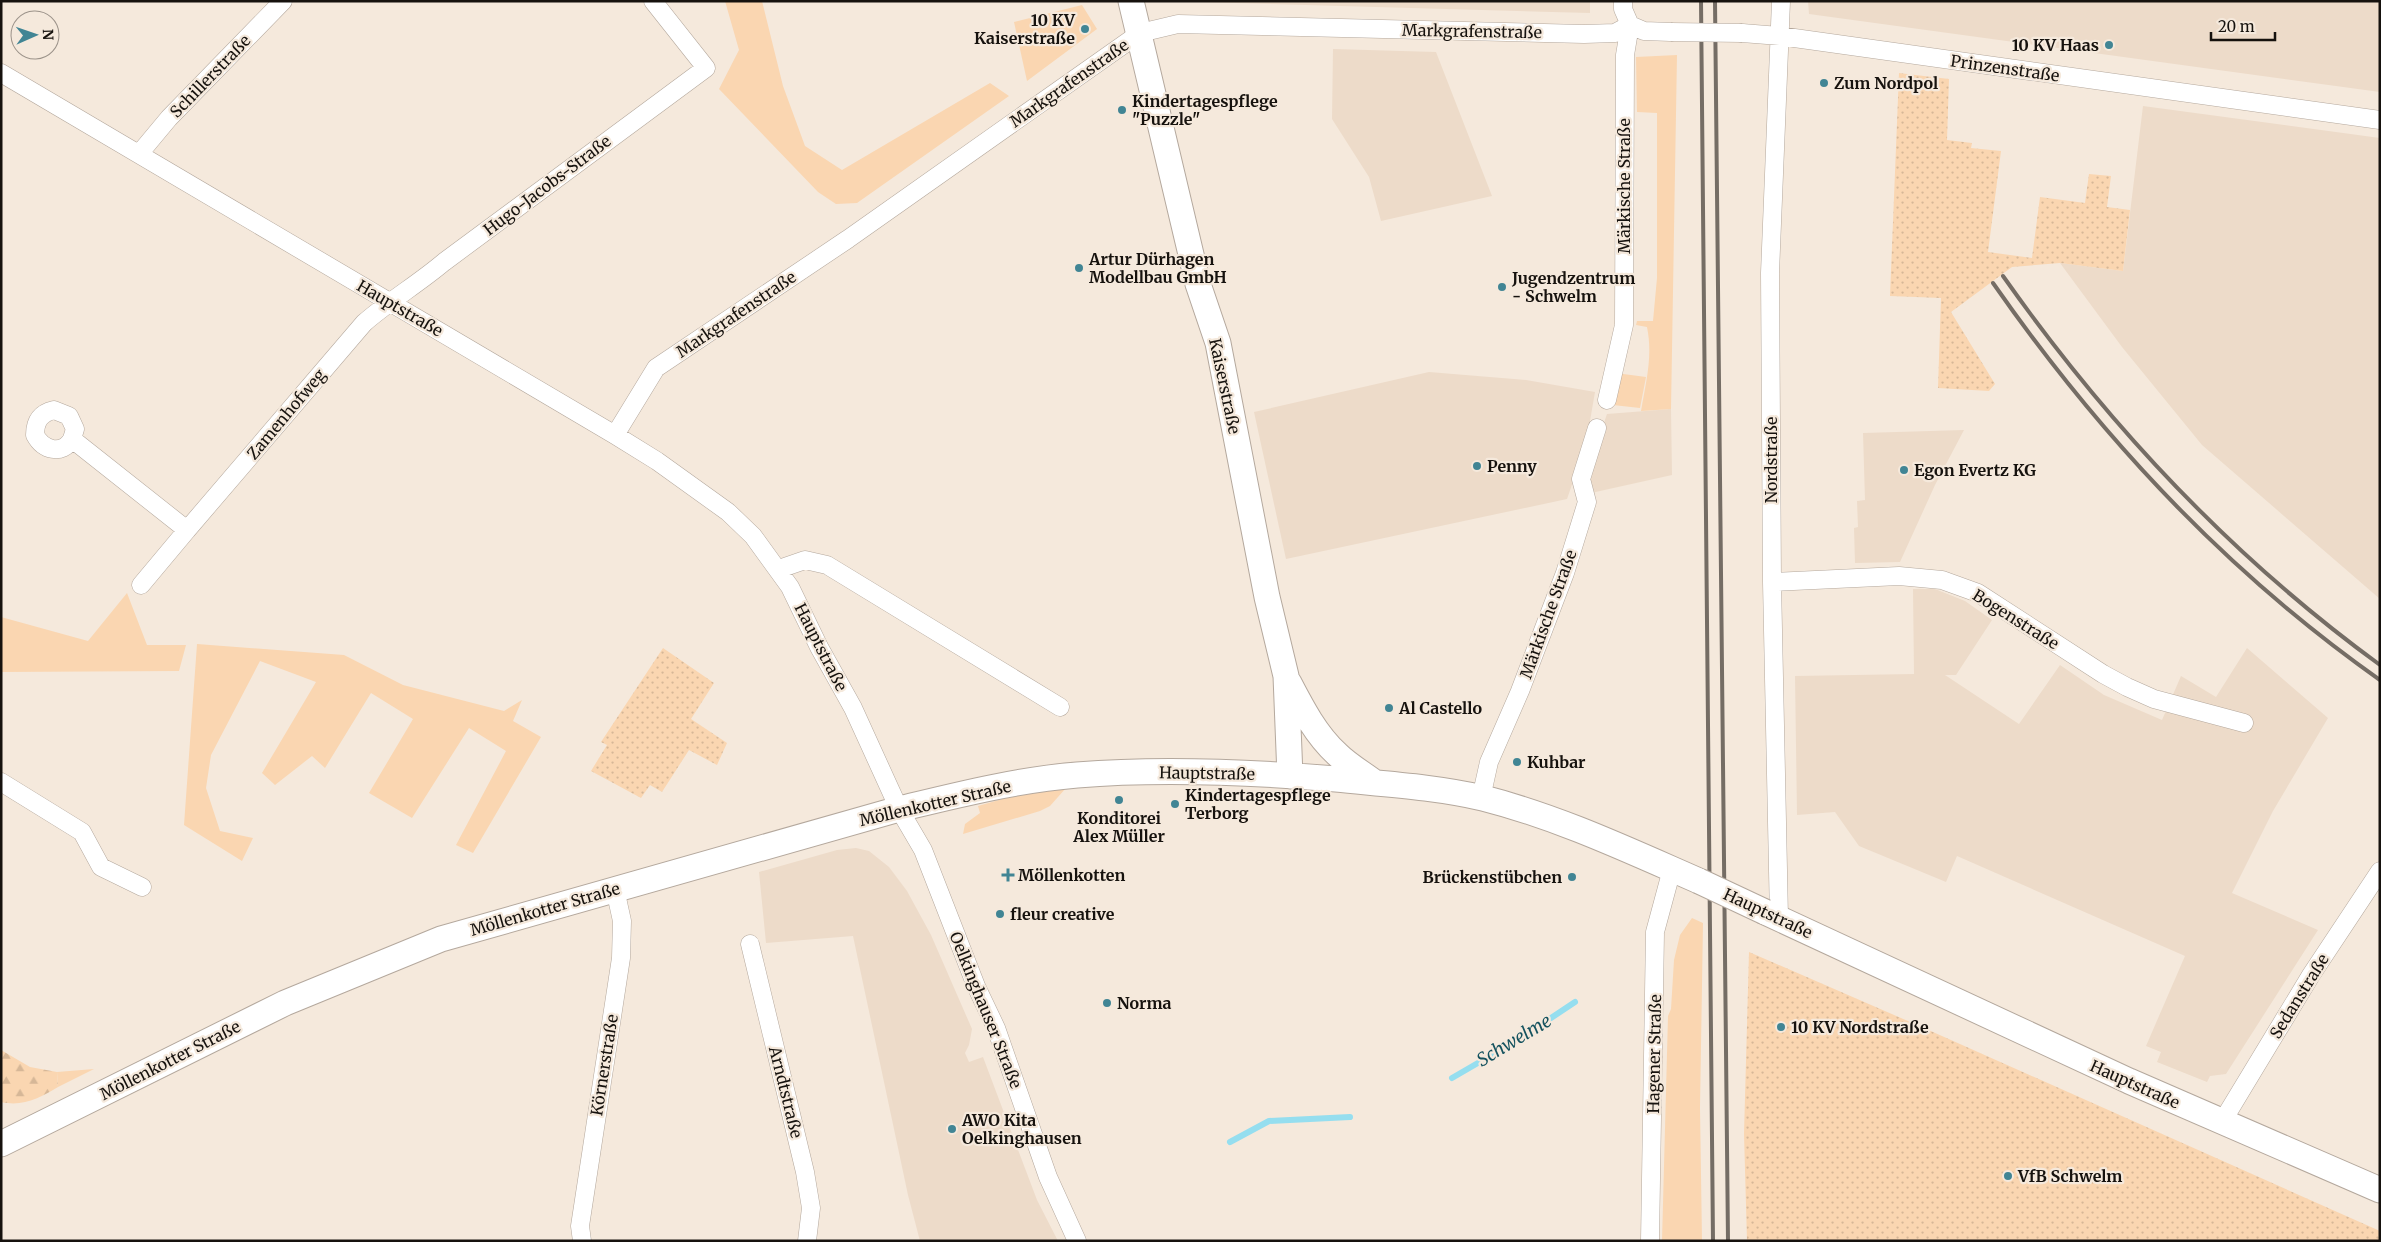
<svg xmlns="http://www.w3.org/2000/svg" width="2381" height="1242" viewBox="0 0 2381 1242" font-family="Merriweather,serif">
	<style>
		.built { fill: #eddbc9 }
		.grass { fill: #fad6b1 }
		.forest { fill: url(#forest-firs) }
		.park { fill: url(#park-dots) }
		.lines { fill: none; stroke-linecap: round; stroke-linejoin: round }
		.stream { stroke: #95deef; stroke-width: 6 }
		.street-casing { stroke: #b4a89d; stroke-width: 19 }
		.secondary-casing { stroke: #b4a89d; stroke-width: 27 }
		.street { stroke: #fff; stroke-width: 18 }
		.secondary { stroke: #fff; stroke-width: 25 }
		.rail { stroke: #756d65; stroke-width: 4 }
		.street-bridge-casing { stroke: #b4a89d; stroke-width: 19; stroke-linecap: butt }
		.secondary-bridge-casing { stroke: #b4a89d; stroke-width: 27; stroke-linecap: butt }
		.street-bridge { stroke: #fff; stroke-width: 18 }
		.secondary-bridge { stroke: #fff; stroke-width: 25 }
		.poi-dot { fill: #418594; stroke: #f5e9dc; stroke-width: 2 }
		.labels { text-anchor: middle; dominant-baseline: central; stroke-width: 4.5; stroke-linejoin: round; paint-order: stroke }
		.poi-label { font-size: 16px; font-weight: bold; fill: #16120e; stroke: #f5e9dc; text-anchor: start }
		.street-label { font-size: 16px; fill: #16120e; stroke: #f5e9dc }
		.water-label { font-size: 18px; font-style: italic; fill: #14525e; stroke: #f5e9dc }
	</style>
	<defs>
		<pattern id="forest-firs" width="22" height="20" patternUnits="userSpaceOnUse" patternTransform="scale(1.25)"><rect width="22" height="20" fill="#fad6b1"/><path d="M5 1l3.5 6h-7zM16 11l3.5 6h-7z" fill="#d6b797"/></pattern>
		<pattern id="park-dots" width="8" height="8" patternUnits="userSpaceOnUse" patternTransform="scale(1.25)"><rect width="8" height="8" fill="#fad6b1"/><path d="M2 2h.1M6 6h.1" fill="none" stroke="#d6b797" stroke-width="1.8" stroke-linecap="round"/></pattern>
	</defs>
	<rect width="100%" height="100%" fill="#f5e9dc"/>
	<path class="built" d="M 1164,1 L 1590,1 L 1590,13 Z
		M 1808,1 L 2380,1 L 2380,92 L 1809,14 Z
		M 1333,49 L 1436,52 L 1492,196 L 1381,221 L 1369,177 L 1332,119 Z
		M 2143,106 L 2380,138 L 2380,599 L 2202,445 L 2122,347 L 2060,263 L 2123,271 Z
		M 1429,372 L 1526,380 L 1595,392 L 1586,444 L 1567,499 L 1286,559 L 1254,412 Z
		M 1671,409 L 1672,475 L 1591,493 L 1586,475 L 1607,414 Z
		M 1964,430 L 1935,485 L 1900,562 L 1855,563 L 1854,528 L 1858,527 L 1857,501 L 1865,500 L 1863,433 Z
		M 1913,589 L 1935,589 L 1965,601 L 1992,620 L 1956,675 L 1945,675 L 2019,724 L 2060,665 L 2104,695 L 2162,720 L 2181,676 L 2216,697 L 2247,648 L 2328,718 L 2273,811 L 2232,893 L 2318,930 L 2226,1074 L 2210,1076 L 2207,1082 L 2157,1062 L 2161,1052 L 2146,1046 L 2185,956 L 1957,856 L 1946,882 L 1859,846 L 1835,812 L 1797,815 L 1795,676 L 1914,674 Z
		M 856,848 L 869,851 L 889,867 L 907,891 L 931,935 L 972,1029 L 969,1045 L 965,1053 L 969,1062 L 983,1057 L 1037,1200 L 1058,1241 L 920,1241 L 908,1195 L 853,936 L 766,943 L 759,872 L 837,850 Z"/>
	<path class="grass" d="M 725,1 L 762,1 L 783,86 L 805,146 L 842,170 L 990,83 L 1009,96 L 857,203 L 836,204 L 818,192 L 719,89 L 739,50 Z
		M 1082,5 L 1097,29 L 1027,81 L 1014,22 Z
		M 1677,55 L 1671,409 L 1641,411 C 1646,382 1653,356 1647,327 L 1636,325 L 1637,321 L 1653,321 L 1657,278 L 1657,113 L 1637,112 L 1636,57 Z
		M 1608,372 L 1646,377 L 1640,408 L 1604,404 Z
		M 127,593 L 147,645 L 186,645 L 179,671 L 1,672 L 1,617 L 88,641 Z
		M 197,644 L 344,655 L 403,685 L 504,711 L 522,700 L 513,721 L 541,737 L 473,853 L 456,845 L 506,751 L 469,728 L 412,818 L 369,793 L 413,719 L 371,693 L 325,768 L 312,756 L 275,785 L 262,773 L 316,682 L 260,661 L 211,755 L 206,788 L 220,831 L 253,838 L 242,861 L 184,825 Z
		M 1066,788 L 1050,806 L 1040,811 L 963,834 L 965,824 L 980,813 L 978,806 L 1006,798 Z
		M 1692,918 L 1703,923 L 1700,1108 L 1702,1241 L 1662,1241 L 1668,1016 L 1671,1009 L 1674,960 L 1680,935 Z
		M 94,1069 L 58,1087 L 57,1072 Z"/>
	<path class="forest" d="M 1,1050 L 30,1067 L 57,1072 L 58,1087 C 40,1098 23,1107 1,1102 Z"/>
	<path class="park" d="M 1899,73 L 1949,79 L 1947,140 L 1972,143 L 1971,148 L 2001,151 L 1988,252 L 2032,258 L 2040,197 L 2085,203 L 2089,174 L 2111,176 L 2107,207 L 2130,210 L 2123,271 L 2060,263 L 2012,267 L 1951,312 L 1995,384 L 1989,391 L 1938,388 L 1941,298 L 1890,296 Z
		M 663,648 L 714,683 L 691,719 L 727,743 L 717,765 L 689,750 L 662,792 L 650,785 L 641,798 L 591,771 L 607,745 L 601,742 Z
		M 1749,952 L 1924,1028 L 2380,1231 L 2380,1241 L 1747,1241 L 1744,1134 Z"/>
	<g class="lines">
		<path class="stream" d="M 1452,1078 L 1521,1038 L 1575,1002
			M 1230,1142 L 1269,1121 L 1350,1117"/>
		<g class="street-casing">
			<path id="street" d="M 1630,25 L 1644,31 L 1671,32
				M 1742,33 L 1780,36 L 2380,120
				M 1,73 L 615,435 L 657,461 L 728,512 L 753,536 L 790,587 L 819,647 L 853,708 L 899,809 L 923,850 L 976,986 L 996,1028 L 1048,1177 L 1077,1241
				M 139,154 L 169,118 L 283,1
				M 1607,400 L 1624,325 L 1625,55 L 1630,25 L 1623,9 L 1623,1
				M 615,435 L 656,368 L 848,239 L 1140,33 L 1178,24 L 1584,34 L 1615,33 L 1630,25
				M 72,439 C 62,456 43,450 35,435 C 35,421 41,413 54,410 L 69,416 L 75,429 L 72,439 L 187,530 L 364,323 C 389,301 418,284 444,262 L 706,68 L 653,1
				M 779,569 L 805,560 L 827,565 L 1060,707
				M 1772,582 L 1899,576 L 1942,580 L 1978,593 L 2103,674 L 2127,687 L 2154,699 L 2244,723
				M 141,585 L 187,530
				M 1,782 L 82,832 L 101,867 L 142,887
				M 1481,798 L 1489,762 L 1520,691 L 1565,573 L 1587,502 L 1581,479 L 1597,428
				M 1779,918 L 1772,582 L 1770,273 L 1781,1
				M 750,944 L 805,1172 L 811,1208 L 807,1241
				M 2222,1122 L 2311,975 L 2380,871
				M 582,1241 L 580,1226 L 621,958 L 622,921 L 615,889
				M 1650,1241 L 1655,932 L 1672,869"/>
		</g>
		<g class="secondary-casing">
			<path id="secondary" d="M 1131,1 L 1198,284 L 1218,343 L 1267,597 L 1286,676 L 1290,776
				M 1289,683 C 1302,708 1316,735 1337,754 C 1348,765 1362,773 1374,782
				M 1765,912 L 2129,1081 L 2380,1190
				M 1,1144 L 285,1003 L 441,939 L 899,809 C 957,795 1016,780 1077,775 C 1162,768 1251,772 1336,779 C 1385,784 1436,787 1483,798 C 1558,817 1628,850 1699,881"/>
		</g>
		<use href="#street" class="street"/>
		<use href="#secondary" class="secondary"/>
		<path class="rail" d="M 1701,1 L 1713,1241
			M 1715,1 L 1728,1241
			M 2003,276 C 2108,425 2232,557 2380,665
			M 1993,283 C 2099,435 2228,573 2380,680"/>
		<g class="street-bridge-casing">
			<path id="street-bridge" d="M 1671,32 L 1742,33"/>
		</g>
		<g class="secondary-bridge-casing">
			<path id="secondary-bridge" d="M 1699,881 L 1765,912"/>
		</g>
		<use href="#street-bridge" class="street-bridge"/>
		<use href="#secondary-bridge" class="secondary-bridge"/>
	</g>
	<g class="poi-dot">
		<circle cx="1085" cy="29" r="5"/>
		<circle cx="2109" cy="45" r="5"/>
		<circle cx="1824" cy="83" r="5"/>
		<circle cx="1122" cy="110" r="5"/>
		<circle cx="1079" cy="268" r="5"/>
		<circle cx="1502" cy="287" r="5"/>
		<circle cx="1477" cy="466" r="5"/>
		<circle cx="1904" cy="470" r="5"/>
		<circle cx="1389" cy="708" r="5"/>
		<circle cx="1517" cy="762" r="5"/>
		<circle cx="1119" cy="800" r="5"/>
		<circle cx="1175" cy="804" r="5"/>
		<path d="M1005.5 867.5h5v5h5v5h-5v5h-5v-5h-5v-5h5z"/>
		<circle cx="1572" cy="877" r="5"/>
		<circle cx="1000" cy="914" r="5"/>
		<circle cx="1107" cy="1003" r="5"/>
		<circle cx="1781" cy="1027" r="5"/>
		<circle cx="952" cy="1129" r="5"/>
		<circle cx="2008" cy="1176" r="5"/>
	</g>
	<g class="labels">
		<g class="poi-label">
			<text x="1075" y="20" text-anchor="end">10 KV<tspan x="1075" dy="18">Kaiserstraße</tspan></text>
			<text x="2099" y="45" text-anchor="end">10 KV Haas</text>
			<text x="1834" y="83">Zum Nordpol</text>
			<text x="1132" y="101">Kindertagespflege<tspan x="1132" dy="18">"Puzzle"</tspan></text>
			<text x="1089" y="259">Artur Dürhagen<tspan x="1089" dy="18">Modellbau GmbH</tspan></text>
			<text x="1512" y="278">Jugendzentrum<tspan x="1512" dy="18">- Schwelm</tspan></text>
			<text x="1487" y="466">Penny</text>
			<text x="1914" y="470">Egon Evertz KG</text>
			<text x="1399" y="708">Al Castello</text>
			<text x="1527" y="762">Kuhbar</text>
			<text x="1185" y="795">Kindertagespflege<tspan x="1185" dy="18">Terborg</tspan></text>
			<text x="1119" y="818" text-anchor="middle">Konditorei<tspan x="1119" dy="18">Alex Müller</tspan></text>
			<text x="1018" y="875">Möllenkotten</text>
			<text x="1562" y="877" text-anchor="end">Brückenstübchen</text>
			<text x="1010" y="914">fleur creative</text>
			<text x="1117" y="1003">Norma</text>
			<text x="1791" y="1027">10 KV Nordstraße</text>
			<text x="962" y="1120">AWO Kita<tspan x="962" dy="18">Oelkinghausen</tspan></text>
			<text x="2018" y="1176">VfB Schwelm</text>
		</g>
		<g class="street-label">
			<text transform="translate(1472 31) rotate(1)">Markgrafenstraße</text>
			<text transform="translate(2005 68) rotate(8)">Prinzenstraße</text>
			<text transform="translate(210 76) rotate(-46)">Schillerstraße</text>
			<text transform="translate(1069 83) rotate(-35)">Markgrafenstraße</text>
			<text transform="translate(547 185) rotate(-37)">Hugo-Jacobs-Straße</text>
			<text transform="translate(1624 186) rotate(-90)">Märkische Straße</text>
			<text transform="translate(400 308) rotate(30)">Hauptstraße</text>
			<text transform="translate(736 314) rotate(-34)">Markgrafenstraße</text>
			<text transform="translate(1225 386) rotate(78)">Kaiserstraße</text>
			<text transform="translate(286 414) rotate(-50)">Zamenhofweg</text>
			<text transform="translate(1771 460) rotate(-90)">Nordstraße</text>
			<text transform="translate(1548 614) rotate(-70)">Märkische Straße</text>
			<text transform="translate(2016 619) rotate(32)">Bogenstraße</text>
			<text transform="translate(821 647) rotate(63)">Hauptstraße</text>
			<text transform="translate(1207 773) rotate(1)">Hauptstraße</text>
			<text transform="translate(935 803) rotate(-13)">Möllenkotter Straße</text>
			<text transform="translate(545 909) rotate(-16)">Möllenkotter Straße</text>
			<text transform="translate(1768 913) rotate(25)">Hauptstraße</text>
			<text transform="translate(2299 996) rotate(-58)">Sedanstraße</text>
			<text transform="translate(986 1010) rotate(68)">Oelkinghauser Straße</text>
			<text transform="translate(1654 1054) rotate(-89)">Hagener Straße</text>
			<text transform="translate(170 1060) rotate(-27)">Möllenkotter Straße</text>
			<text transform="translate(604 1065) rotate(-81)">Körnerstraße</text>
			<text transform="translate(2135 1084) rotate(24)">Hauptstraße</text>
			<text transform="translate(786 1092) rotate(76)">Arndtstraße</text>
		</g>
		<g class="water-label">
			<text transform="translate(1514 1040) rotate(-31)">Schwelme</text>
		</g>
	</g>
	<rect width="2381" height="1242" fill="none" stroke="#16120e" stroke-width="5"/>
	<g transform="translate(35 35) rotate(88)"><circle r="24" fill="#f5e9dc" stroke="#9c938a"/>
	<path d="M0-4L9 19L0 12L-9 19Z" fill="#418594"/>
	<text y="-8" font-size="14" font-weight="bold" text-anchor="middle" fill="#16120e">N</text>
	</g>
	<path d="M2211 32v8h64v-8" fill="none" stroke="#16120e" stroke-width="2.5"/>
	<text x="2218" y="32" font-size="15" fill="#16120e" stroke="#f5e9dc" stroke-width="4" paint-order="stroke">20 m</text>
</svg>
